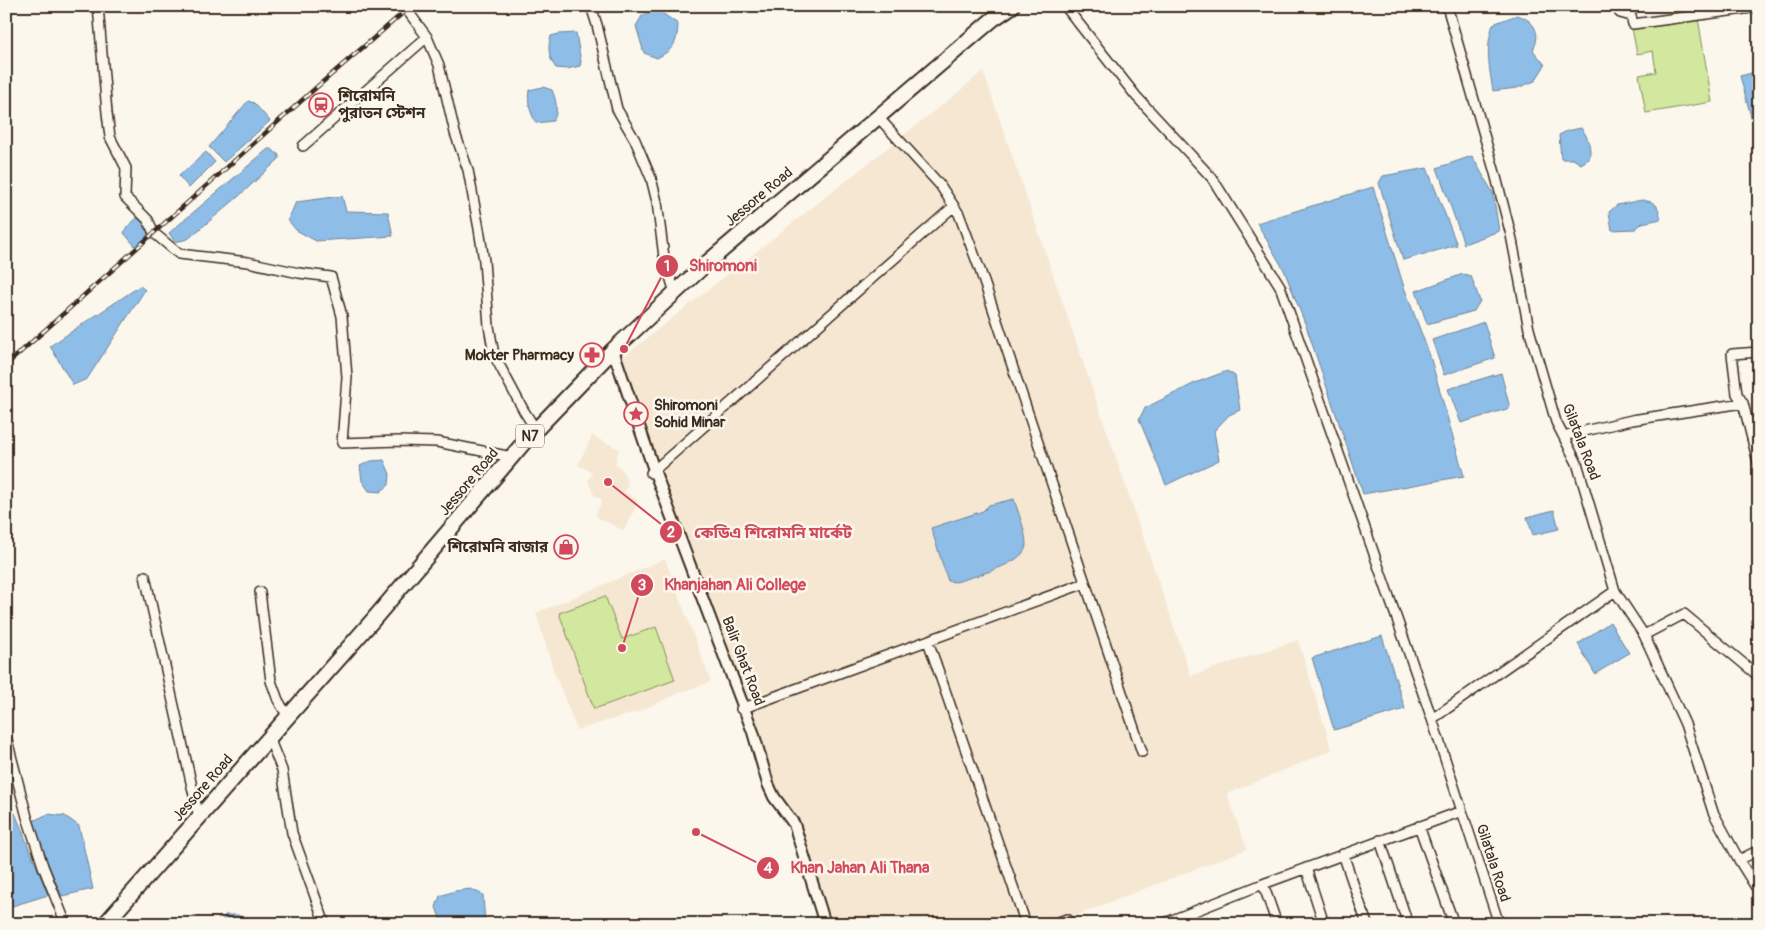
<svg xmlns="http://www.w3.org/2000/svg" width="1765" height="930" viewBox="0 0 1765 930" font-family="Pangolin,'Noto Sans Bengali',sans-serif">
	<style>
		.built { fill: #f6e7d3 }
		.green { fill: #d1e89e; stroke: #86895e }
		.water { fill: #8ebde8; stroke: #6d8297 }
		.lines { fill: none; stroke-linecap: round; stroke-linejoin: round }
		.minor-casing { stroke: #3b2a1e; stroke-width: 12 }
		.tertiary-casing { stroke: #3b2a1e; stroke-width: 14 }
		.trunk-casing { stroke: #3b2a1e; stroke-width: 18 }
		.minor { stroke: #fbf7ec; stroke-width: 9 }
		.tertiary { stroke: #fbf7ec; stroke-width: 10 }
		.trunk { stroke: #fbf7ec; stroke-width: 14 }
		.rail-casing { stroke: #3b2a1e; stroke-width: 4.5 }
		.rail { stroke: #fbf7ec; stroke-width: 2.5; stroke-dasharray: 8; stroke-linecap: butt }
		.labels { text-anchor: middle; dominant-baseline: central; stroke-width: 5; stroke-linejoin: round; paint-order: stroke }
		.shield { fill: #fbf7ec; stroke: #75685c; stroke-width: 1 }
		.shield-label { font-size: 14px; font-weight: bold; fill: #3b2a1e }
		.poi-label { font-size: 15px; font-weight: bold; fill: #3b2a1e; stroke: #fbf7ec; text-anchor: start }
		.street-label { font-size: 15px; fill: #3b2a1e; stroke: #fbf7ec }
		.leader { fill: none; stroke: #d1495b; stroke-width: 2 }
		.callout-dot { fill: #d1495b; stroke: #fbf7ec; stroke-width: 2 }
		.mark-label { font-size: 15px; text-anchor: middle; font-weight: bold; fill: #fff }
		.callout-label { font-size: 16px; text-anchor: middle; font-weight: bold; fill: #d1495b; stroke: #fbf7ec; stroke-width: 5; stroke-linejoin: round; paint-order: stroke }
	</style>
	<rect width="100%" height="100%" fill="#fbf7ec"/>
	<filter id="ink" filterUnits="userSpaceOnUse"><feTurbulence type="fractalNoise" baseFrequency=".02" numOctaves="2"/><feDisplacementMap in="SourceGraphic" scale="10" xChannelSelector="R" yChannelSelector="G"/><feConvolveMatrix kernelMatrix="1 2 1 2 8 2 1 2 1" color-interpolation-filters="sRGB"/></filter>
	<g filter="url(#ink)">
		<path class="built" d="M 983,71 L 1191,676 L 1298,640 L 1332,750 L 1227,794 L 1247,849 L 1054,924 L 825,924 L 794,824 L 774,797 L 618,361 L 957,93 Z
			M 592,436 L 619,449 L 615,464 L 622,469 L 628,484 L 624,492 L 636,499 L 638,502 L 625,528 L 622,530 L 595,516 L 602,500 L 594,495 L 588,481 L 592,472 L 578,465 Z
			M 665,559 L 711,682 L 682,692 L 637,712 L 577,730 L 554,672 L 536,613 Z"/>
		<path class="green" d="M 1621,6 L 1678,6 L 1624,11 Z
			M 1698,18 L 1712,102 L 1646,113 L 1639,75 L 1656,72 L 1653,51 L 1637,54 L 1632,28 Z
			M 605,596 L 622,639 L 656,627 L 675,680 L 594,709 L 559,613 Z"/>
		<path class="water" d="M 651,11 L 662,13 L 678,24 C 677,44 674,49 657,58 L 644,53 L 636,26 L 642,16 Z
			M 1517,15 C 1534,20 1542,33 1533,50 L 1545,65 L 1535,81 L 1517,88 L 1493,91 C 1489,66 1485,49 1493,24 Z
			M 576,33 L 581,62 L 580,66 L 567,69 L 556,68 C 549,59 547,48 551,36 L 559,34 Z
			M 1759,71 L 1759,146 L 1740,76 Z
			M 543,87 L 552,90 C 556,99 559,112 553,121 L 536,123 C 530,112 527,102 529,90 Z
			M 248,101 L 254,103 L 270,121 L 224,162 L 209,147 Z
			M 1581,128 C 1588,136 1592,149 1589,159 L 1581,164 L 1573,159 L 1561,159 L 1559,135 L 1567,131 Z
			M 268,149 L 271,149 L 279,155 L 279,159 L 238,197 L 188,239 L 175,242 L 169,233 Z
			M 206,152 L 215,162 L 189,188 L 179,176 Z
			M 1472,156 L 1493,193 L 1499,231 L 1464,244 L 1437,168 Z
			M 1427,168 L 1457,245 L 1403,260 L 1379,183 L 1383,176 Z
			M 1373,187 L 1404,287 L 1430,356 L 1464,476 L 1363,494 L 1306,326 L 1284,270 L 1257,223 Z
			M 342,196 L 346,211 L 388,212 L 393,236 L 316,241 L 296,230 L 288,220 L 296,202 Z
			M 1642,200 C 1658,203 1657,204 1661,219 L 1642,223 L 1636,229 L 1612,230 L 1609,212 L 1617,205 Z
			M 137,218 C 153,225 149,238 138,247 L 135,246 L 124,233 L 127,227 Z
			M 1463,274 L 1471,276 L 1480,301 L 1474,311 L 1427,324 L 1416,291 Z
			M 140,286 L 145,290 L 87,379 L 73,385 L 50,346 Z
			M 1484,322 L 1495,358 L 1444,375 L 1432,340 Z
			M 1227,371 L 1235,376 L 1240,410 L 1229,415 L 1214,431 L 1219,460 L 1166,485 L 1139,419 L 1145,408 L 1195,383 Z
			M 1501,373 L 1510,408 L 1461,423 L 1448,389 Z
			M 384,460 L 390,474 L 389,485 L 380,492 L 369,491 L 362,481 L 360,466 L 371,461 Z
			M 1014,499 C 1018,513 1026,530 1026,545 C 1026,564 971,577 956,582 L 948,581 L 931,528 L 983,511 L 989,505 Z
			M 1554,510 L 1559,529 L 1533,535 L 1527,517 Z
			M 1610,622 L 1629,653 L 1595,674 L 1578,644 Z
			M 1382,636 L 1405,709 L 1334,730 L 1312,658 Z
			M 15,813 L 48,895 L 6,908 L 6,815 Z
			M 48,814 L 65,816 L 79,826 L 93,889 L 62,896 L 42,850 L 33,821 Z
			M 471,889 L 483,895 L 485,924 L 442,924 L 436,907 L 440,896 L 455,891 Z
			M 225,915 L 238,915 L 248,922 L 261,920 L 263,924 L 221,924 Z"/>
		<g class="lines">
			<g class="minor-casing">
				<path id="minor" d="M 98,6 L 107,113 L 110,137 L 126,168 L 125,197 L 148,220 L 154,233 L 179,254 L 248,262 L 299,273 L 331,277 L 342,316 L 347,377 L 342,443 L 398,441 L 437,442 L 512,457
					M 404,6 L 427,37 L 439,65 L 455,133 L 468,170 L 479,229 L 484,261 L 489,326 L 494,355 L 524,411 L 536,430
					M 591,6 L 597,25 L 617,109 L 635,140 L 651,178 L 657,202 L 664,257 L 675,293
					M 1065,6 L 1136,96 L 1212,178 L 1280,286 L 1432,719 L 1462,811 L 1263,884
					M 1447,6 L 1495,173 L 1511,235 L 1529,329 L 1556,422 L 1577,463 L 1615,591 L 1644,635 L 1685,724 L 1713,812 L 1739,860 L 1759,892
					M 1616,6 L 1620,13 L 1631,16 L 1633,24 L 1759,7
					M 878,117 L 940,185 L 959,214 L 980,270 L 1142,752
					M 303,146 L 427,37
					M 1743,403 L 1737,394 L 1732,354 L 1759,352
					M 1563,436 L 1632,420 L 1743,403 L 1759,466
					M 651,473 L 954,206
					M 145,576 L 199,818
					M 260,592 L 271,681 L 278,700 L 288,717
					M 1644,635 L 1684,614 L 1756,674 L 1759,679
					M 928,641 L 1026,924
					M 741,709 L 1085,583
					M 1432,719 L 1615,591
					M 6,736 L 27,817 L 43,866 L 66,924
					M 269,738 L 282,770 L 292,833 L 325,924
					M 1462,811 L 1499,924
					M 1419,826 L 1454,924
					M 1380,840 L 1408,924
					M 1343,854 L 1367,924
					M 1739,860 L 1759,850
					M 1306,868 L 1324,924
					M 1053,924 L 1067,919 L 1068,924
					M 1162,924 L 1263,884 L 1277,924"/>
			</g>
			<g class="tertiary-casing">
				<path id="tertiary" d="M 613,350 L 654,470 L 753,732 L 768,784 L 774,797 L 794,824 L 825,924"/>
			</g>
			<g class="trunk-casing">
				<path id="trunk" d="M 105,924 L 373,620 L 526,440 L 613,350 L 708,262 L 993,19 L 1012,6"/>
			</g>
			<use href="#minor" class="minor"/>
			<use href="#tertiary" class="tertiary"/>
			<use href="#trunk" class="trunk"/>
			<g class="rail-casing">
				<path id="rail" d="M 6,365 L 318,86 L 411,6"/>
			</g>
			<use href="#rail" class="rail"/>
		</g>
	</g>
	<defs>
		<g id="station-ring" transform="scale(1.25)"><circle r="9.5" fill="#fbf7ec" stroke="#d1495b" stroke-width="1.5"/><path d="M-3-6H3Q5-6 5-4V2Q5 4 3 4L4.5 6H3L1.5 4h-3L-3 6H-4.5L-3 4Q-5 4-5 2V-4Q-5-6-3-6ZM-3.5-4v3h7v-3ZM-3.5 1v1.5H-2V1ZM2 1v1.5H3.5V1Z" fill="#d1495b"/></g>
		<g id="pharmacy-ring" transform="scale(1.25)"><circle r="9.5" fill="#fbf7ec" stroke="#d1495b" stroke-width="1.5"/><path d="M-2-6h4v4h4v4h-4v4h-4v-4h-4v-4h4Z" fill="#d1495b"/></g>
		<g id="sight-ring" transform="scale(1.25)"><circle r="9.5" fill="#fbf7ec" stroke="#d1495b" stroke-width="1.5"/><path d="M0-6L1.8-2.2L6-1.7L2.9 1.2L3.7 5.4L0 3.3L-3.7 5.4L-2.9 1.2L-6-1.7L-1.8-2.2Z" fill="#d1495b"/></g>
		<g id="shop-ring" transform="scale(1.25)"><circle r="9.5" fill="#fbf7ec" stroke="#d1495b" stroke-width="1.5"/><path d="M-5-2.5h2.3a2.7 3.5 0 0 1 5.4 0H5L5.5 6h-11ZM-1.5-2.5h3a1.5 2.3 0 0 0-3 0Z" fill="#d1495b"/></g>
	</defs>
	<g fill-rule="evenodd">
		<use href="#station-ring" x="321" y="105"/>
		<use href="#pharmacy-ring" x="592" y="355"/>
		<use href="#sight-ring" x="636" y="414"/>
		<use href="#shop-ring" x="566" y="547"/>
	</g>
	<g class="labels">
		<rect class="shield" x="516" y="424.5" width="28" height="23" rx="4"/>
		<g class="shield-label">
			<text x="530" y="436">N7</text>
		</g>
		<g class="poi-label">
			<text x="338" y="96">শিরোমনি<tspan x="338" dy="17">পুরাতন স্টেশন</tspan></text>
			<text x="574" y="355" text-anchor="end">Mokter Pharmacy</text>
			<text x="654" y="405">Shiromoni<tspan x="654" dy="17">Sohid Minar</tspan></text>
			<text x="548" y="547" text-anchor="end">শিরোমনি বাজার</text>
		</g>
		<g class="street-label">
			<text transform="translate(759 197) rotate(-40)">Jessore Road</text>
			<text transform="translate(1581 442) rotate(69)">Gilatala Road</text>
			<text transform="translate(469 482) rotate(-50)">Jessore Road</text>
			<text transform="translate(743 661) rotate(69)">Balir Ghat Road</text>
			<text transform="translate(203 788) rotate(-49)">Jessore Road</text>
			<text transform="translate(1493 863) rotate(72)">Gilatala Road</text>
		</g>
	</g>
	<path class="leader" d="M624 349L667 266M608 482L671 532M622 648L642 585M696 832L768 868"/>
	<g class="callout-dot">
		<circle cx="624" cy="349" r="5"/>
		<circle cx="608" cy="482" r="5"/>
		<circle cx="622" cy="648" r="5"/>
		<circle cx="696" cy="832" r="5"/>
		<circle cx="667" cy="266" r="12"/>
		<circle cx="671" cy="532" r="12"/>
		<circle cx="642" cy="585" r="12"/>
		<circle cx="768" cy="868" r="12"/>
	</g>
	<g class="mark-label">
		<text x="667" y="271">1</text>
		<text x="671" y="537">2</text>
		<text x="642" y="590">3</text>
		<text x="768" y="873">4</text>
	</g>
	<g class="callout-label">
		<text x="723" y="271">Shiromoni</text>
		<text x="773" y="538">কেডিএ শিরোমনি মার্কেট</text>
		<text x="735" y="590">Khanjahan Ali College</text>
		<text x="860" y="873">Khan Jahan Ali Thana</text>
	</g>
	<rect width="1765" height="930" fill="none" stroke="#fbf7ec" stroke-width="25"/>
	<rect x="12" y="12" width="1740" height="905" fill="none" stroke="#3b2a1e" stroke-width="2" filter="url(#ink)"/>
</svg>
